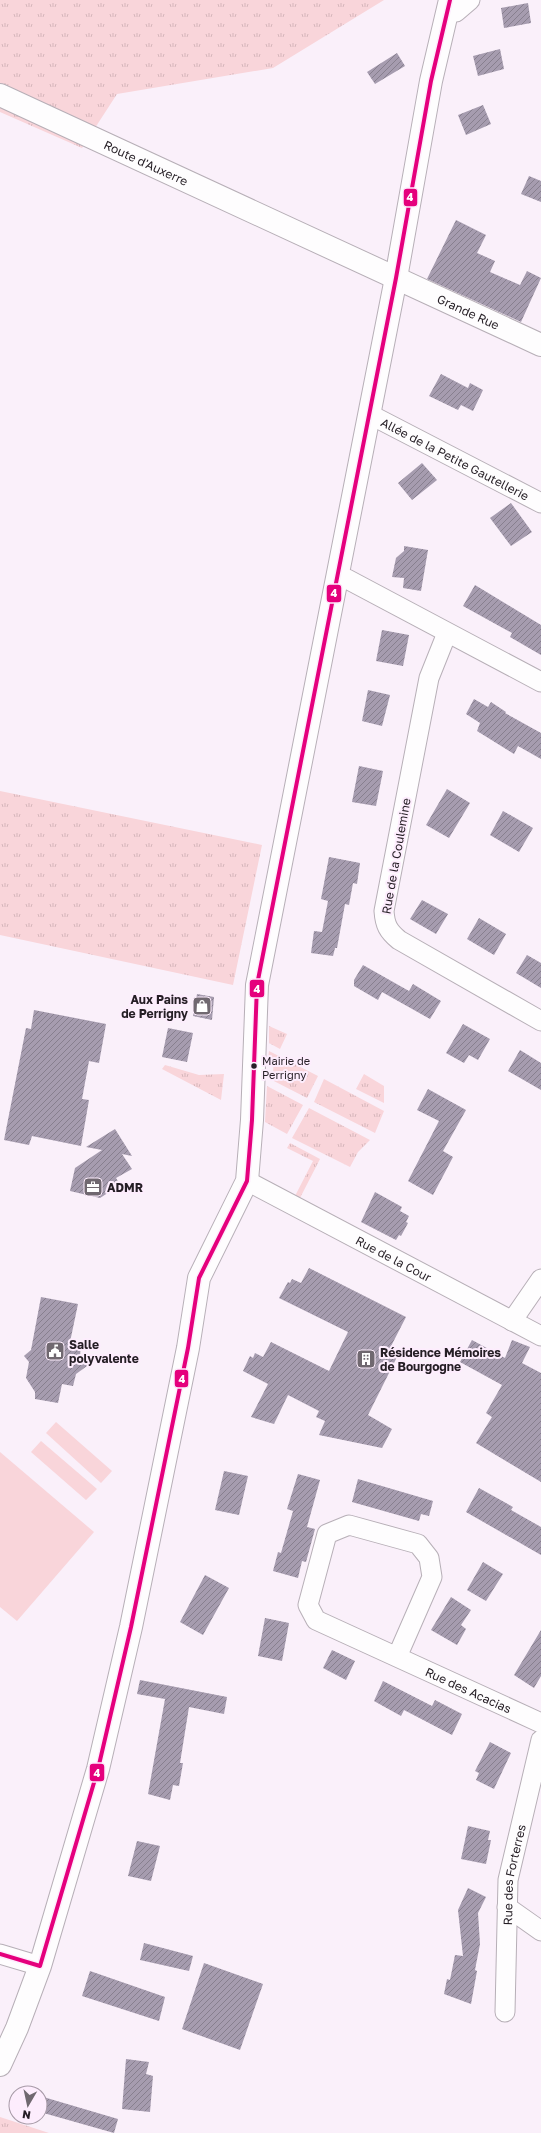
<svg xmlns="http://www.w3.org/2000/svg" width="541" height="2133" viewBox="0 0 541 2133" font-family="'Golos Text',sans-serif">
	<style>
		.grass { fill: url(#grass-tufts) }
		.garden { fill: #f9d5da }
		.building { fill: url(#building-hatch) }
		.lines { fill: none; stroke-linecap: round; stroke-linejoin: round }
		.street-casing { stroke: #b7afb7; stroke-width: 21 }
		.secondary-casing { stroke: #b7afb7; stroke-width: 24 }
		.street { stroke: #fefdfe; stroke-width: 19 }
		.secondary { stroke: #fefdfe; stroke-width: 22 }
		.bus-1-casing { stroke: #fdedfd; stroke-width: 7 }
		.bus-1 { stroke: #e5007d; stroke-width: 4 }
		.bus-dot { fill: #251e25; stroke: #fdedfd; stroke-width: 1.5 }
		.labels { text-anchor: middle; dominant-baseline: central; stroke-width: 4; stroke-linejoin: round; paint-order: stroke }
		.bus-label { font-size: 11px; fill: #251e25; stroke: #fdedfd; text-anchor: start }
		.street-label { font-size: 12px; fill: #251e25; stroke: #fdedfd }
		.poi-label { font-size: 12px; font-weight: bold; fill: #251e25; stroke: #fdedfd; text-anchor: start }
		.line-badge { stroke: #fdedfd; stroke-width: 1.5 }
		.badge-label { font-size: 11px; text-anchor: middle; font-weight: bold; fill: #fff }
	</style>
	<defs>
		<pattern id="grass-tufts" width="24" height="20" patternUnits="userSpaceOnUse"><rect width="24" height="20" fill="#f9d5da"/><path d="M3 7l-1-3M5 7V3M7 7l1-3M15 17l-1-3M17 17v-4M19 17l1-3" fill="none" stroke="#d5b6bb"/></pattern>
		<pattern id="building-hatch" width="6" height="6" patternUnits="userSpaceOnUse"><rect width="6" height="6" fill="#a69caf"/><path d="M-1 1l2-2M0 6l6-6M5 7l2-2" fill="none" stroke="#877f8e"/></pattern>
	</defs>
	<rect width="100%" height="100%" fill="#faf0fa"/>
	<path class="grass" d="M 0,0 L 384,0 L 273,68 L 117,94 L 82,148 L 0,112 Z
		M 0,791 L 262,845 L 233,985 L 0,935 Z
		M 269,1026 L 287,1034 L 280,1049 L 269,1043 Z
		M 269,1051 L 318,1076 L 307,1098 L 268,1078 L 269,1072 L 273,1072 L 274,1061 L 268,1058 Z
		M 165,1065 L 199,1075 L 224,1074 L 221,1100 L 162,1069 Z
		M 364,1074 L 384,1086 L 384,1103 L 356,1089 Z
		M 324,1079 L 384,1111 L 375,1133 L 314,1102 Z
		M 267,1086 L 303,1105 L 287,1134 L 265,1122 Z
		M 309,1108 L 370,1140 L 358,1152 L 350,1167 L 292,1138 Z
		M 290,1143 L 320,1159 L 300,1198 L 295,1196 L 313,1161 L 287,1148 Z
		M 0,2117 L 49,2133 L 0,2133 Z"/>
	<path class="garden" d="M 56,1422 L 112,1471 L 101,1483 L 46,1433 Z
		M 41,1441 L 97,1489 L 86,1500 L 31,1452 Z
		M 0,1452 L 94,1532 L 17,1621 L 0,1607 Z"/>
	<path class="building" d="M 528,3 L 531,23 L 504,28 L 501,8 Z
		M 500,49 L 504,69 L 478,76 L 473,56 Z
		M 397,53 L 405,66 L 375,84 L 367,72 Z
		M 483,105 L 491,124 L 466,135 L 458,115 Z
		M 529,176 L 541,181 L 541,202 L 521,194 Z
		M 456,220 L 486,235 L 477,253 L 495,261 L 490,272 L 520,285 L 527,271 L 541,278 L 521,322 L 427,279 Z
		M 441,374 L 468,388 L 470,383 L 483,390 L 473,411 L 461,405 L 458,410 L 429,396 Z
		M 422,463 L 437,480 L 412,500 L 398,483 Z
		M 511,503 L 532,532 L 511,546 L 490,518 Z
		M 404,546 L 428,550 L 421,591 L 403,588 L 404,578 L 392,577 L 396,558 L 404,551 Z
		M 475,585 L 541,625 L 541,655 L 510,637 L 512,633 L 463,606 Z
		M 382,630 L 409,635 L 403,666 L 376,661 Z
		M 368,690 L 390,695 L 382,726 L 362,721 Z
		M 474,699 L 488,707 L 491,702 L 506,712 L 505,713 L 541,733 L 541,759 L 518,746 L 514,754 L 477,731 L 480,723 L 466,714 Z
		M 359,766 L 383,771 L 376,806 L 352,802 Z
		M 447,789 L 470,803 L 449,838 L 426,825 Z
		M 503,811 L 533,828 L 519,852 L 490,835 Z
		M 329,857 L 360,863 L 357,884 L 353,883 L 349,905 L 345,904 L 337,948 L 335,948 L 333,956 L 311,953 L 314,931 L 322,932 L 328,901 L 321,899 Z
		M 422,900 L 448,914 L 436,934 L 410,919 Z
		M 479,918 L 506,934 L 494,955 L 467,939 Z
		M 527,955 L 541,963 L 541,988 L 516,973 Z
		M 363,965 L 409,991 L 413,984 L 441,1001 L 430,1019 L 382,992 L 378,1000 L 354,986 L 354,980 Z
		M 197,994 L 214,997 L 212,1020 L 193,1016 Z
		M 34,1010 L 106,1024 L 99,1063 L 89,1061 L 82,1099 L 89,1100 L 81,1146 L 32,1136 L 29,1145 L 4,1140 L 26,1028 L 31,1029 Z
		M 463,1024 L 490,1039 L 478,1060 L 469,1055 L 464,1063 L 446,1053 Z
		M 168,1028 L 193,1033 L 187,1062 L 162,1057 Z
		M 520,1050 L 541,1063 L 541,1090 L 508,1071 Z
		M 428,1089 L 466,1110 L 443,1151 L 453,1157 L 433,1195 L 408,1181 L 439,1121 L 417,1110 Z
		M 115,1129 L 132,1156 L 122,1154 L 132,1169 L 116,1178 L 120,1185 L 100,1198 L 70,1191 L 75,1168 L 102,1150 L 86,1147 Z
		M 375,1192 L 402,1207 L 400,1211 L 409,1216 L 406,1222 L 408,1223 L 401,1236 L 399,1235 L 396,1240 L 361,1222 Z
		M 309,1268 L 406,1317 L 388,1352 L 397,1357 L 368,1415 L 392,1429 L 382,1448 L 319,1435 L 325,1421 L 316,1417 L 319,1411 L 288,1395 L 274,1424 L 251,1417 L 268,1384 L 243,1371 L 250,1356 L 253,1358 L 255,1353 L 263,1357 L 271,1342 L 329,1371 L 348,1332 L 279,1298 L 288,1282 L 290,1283 L 292,1279 L 301,1283 Z
		M 41,1297 L 78,1304 L 70,1342 L 81,1344 L 80,1356 L 87,1366 L 76,1374 L 73,1386 L 62,1384 L 58,1403 L 35,1399 L 35,1392 L 26,1378 L 29,1362 L 24,1356 L 31,1350 Z
		M 472,1340 L 505,1358 L 512,1340 L 530,1347 L 522,1363 L 541,1373 L 541,1482 L 476,1443 L 492,1417 L 486,1413 L 502,1385 L 460,1362 Z
		M 224,1471 L 248,1476 L 239,1515 L 215,1510 Z
		M 298,1474 L 320,1480 L 307,1527 L 315,1529 L 306,1562 L 302,1561 L 298,1578 L 273,1571 L 278,1552 L 281,1553 L 293,1511 L 287,1509 Z
		M 358,1479 L 433,1501 L 429,1516 L 421,1514 L 419,1521 L 352,1502 Z
		M 479,1488 L 513,1507 L 511,1510 L 541,1527 L 541,1555 L 466,1512 Z
		M 483,1562 L 503,1574 L 486,1601 L 467,1590 Z
		M 205,1575 L 229,1588 L 203,1635 L 180,1622 Z
		M 451,1597 L 471,1610 L 461,1625 L 466,1629 L 457,1645 L 431,1630 Z
		M 265,1618 L 289,1623 L 282,1661 L 258,1656 Z
		M 541,1630 L 541,1676 L 534,1688 L 514,1675 Z
		M 332,1650 L 355,1661 L 346,1680 L 323,1668 Z
		M 140,1680 L 227,1697 L 224,1714 L 189,1707 L 180,1763 L 183,1763 L 179,1786 L 173,1785 L 170,1800 L 148,1794 L 165,1699 L 137,1694 Z
		M 383,1681 L 432,1706 L 435,1700 L 462,1714 L 452,1735 L 404,1710 L 401,1716 L 374,1701 Z
		M 490,1742 L 511,1753 L 494,1789 L 476,1780 L 479,1773 L 475,1771 Z
		M 468,1826 L 490,1831 L 488,1840 L 491,1840 L 486,1864 L 461,1859 Z
		M 137,1841 L 160,1846 L 151,1881 L 128,1876 Z
		M 468,1888 L 486,1897 L 478,1913 L 480,1944 L 475,1970 L 477,1971 L 471,2004 L 444,1994 L 447,1979 L 450,1980 L 455,1955 L 463,1956 L 458,1910 Z
		M 144,1943 L 193,1956 L 189,1971 L 140,1960 Z
		M 204,1963 L 263,1984 L 240,2050 L 182,2029 Z
		M 90,1971 L 165,1997 L 159,2021 L 82,1996 Z
		M 126,2059 L 149,2062 L 146,2074 L 153,2076 L 150,2112 L 122,2109 Z
		M 40,2096 L 118,2119 L 114,2133 L 40,2112 Z"/>
	<g class="lines">
		<g class="street-casing">
			<g id="street">
				<path d="M 448,10 L 456,12 L 470,0"/>
				<path id="s1" d="M 369,414 L 541,503"/>
				<path d="M 337,577 L 347,579 L 541,682"/>
				<path d="M 447,633 L 429,678 L 384,911 C 385,925 388,931 399,940 L 541,1021"/>
				<path id="s2" d="M 247,1181 L 541,1336"/>
				<path d="M 512,1321 L 541,1279"/>
				<path id="s3" d="M 397,1657 L 432,1577 L 429,1558 L 418,1544 L 349,1525 L 327,1534 L 308,1605 L 316,1620 L 541,1723"/>
				<path d="M 507,1907 L 541,1931"/>
				<path d="M 0,1954 L 40,1966"/>
				<path id="s4" d="M 505,2012 L 508,1880 L 541,1740"/>
			</g>
		</g>
		<g class="secondary-casing">
			<g id="secondary">
				<path id="s5" d="M 0,95 L 541,345"/>
				<path d="M 0,2065 L 17,2028 L 40,1966 L 98,1769 L 131,1627 L 188,1348 L 199,1278 L 247,1181 L 252,1120 L 257,985 L 396,278 L 431,81 L 450,0"/>
			</g>
		</g>
		<use href="#street" class="street"/>
		<use href="#secondary" class="secondary"/>
		<g class="bus-1-casing">
			<path id="bus-1" d="M 0,1954 L 40,1966
				M 40,1966 L 98,1769 L 131,1627 L 188,1348 L 199,1278 L 247,1181 L 252,1120 L 257,985 L 396,278 L 431,81 L 450,0"/>
		</g>
		<use href="#bus-1" class="bus-1"/>
	</g>
	<defs>
		<g id="shop-square" transform="scale(1)"><rect x="-9" y="-9" width="18" height="18" rx="4" fill="#706870" stroke="#fdedfd"/><path d="M-5-2.5h2.3a2.7 3.5 0 0 1 5.4 0H5L5.5 6h-11ZM-1.5-2.5h3a1.5 2.3 0 0 0-3 0Z" fill="#fff"/></g>
		<g id="office-square" transform="scale(1)"><rect x="-9" y="-9" width="18" height="18" rx="4" fill="#706870" stroke="#fdedfd"/><path d="M-6-3h4V-5.5h4V-3h4V5H-6ZM-1-4.5V-3h2v-1.5ZM-6 0V1H6V0Z" fill="#fff"/></g>
		<g id="civic-square" transform="scale(1)"><rect x="-9" y="-9" width="18" height="18" rx="4" fill="#706870" stroke="#fdedfd"/><path d="M-.6-6.5H3V-4.5H.6V-3L4-1V1h2V6H-6V1h2V-1L-.6-3ZM-1.2 2.5V6h2.4V2.5Z" fill="#fff"/></g>
		<g id="building-square" transform="scale(1)"><rect x="-9" y="-9" width="18" height="18" rx="4" fill="#706870" stroke="#fdedfd"/><path d="M-4-6H4V6H1V3H-1V6H-4ZM-2.5-4.3h1.7v1.8h-1.7ZM.8-4.3h1.7v1.8H.8ZM-2.5-1h1.7V.8h-1.7ZM.8-1h1.7V.8H.8Z" fill="#fff"/></g>
	</defs>
	<g fill-rule="evenodd">
		<use href="#shop-square" x="202" y="1006"/>
		<use href="#office-square" x="93" y="1187"/>
		<use href="#civic-square" x="55" y="1351"/>
		<use href="#building-square" x="366" y="1359"/>
	</g>
	<circle class="bus-dot" cx="254" cy="1066" r="3.5"/>
	<g class="labels">
		<g class="bus-label">
			<text x="262" y="1060">Mairie de<tspan x="262" dy="14">Perrigny</tspan></text>
		</g>
		<g class="street-label">
			<text stroke="none"><textPath href="#s5" startOffset="161">Route d'Auxerre</textPath></text>
			<text stroke="none"><textPath href="#s5" startOffset="516">Grande Rue</textPath></text>
			<text stroke="none"><textPath href="#s1" startOffset="97">Allée de la Petite Gautellerie</textPath></text>
			<text transform="translate(396 856) rotate(-80)">Rue de la Coulemine</text>
			<text stroke="none"><textPath href="#s2" startOffset="166">Rue de la Cour</textPath></text>
			<text stroke="none"><textPath href="#s3" startOffset="478">Rue des Acacias</textPath></text>
			<text stroke="none"><textPath href="#s4" startOffset="138">Rue des Forterres</textPath></text>
		</g>
		<g class="poi-label">
			<text x="188" y="999" text-anchor="end">Aux Pains<tspan x="188" dy="14">de Perrigny</tspan></text>
			<text x="107" y="1187">ADMR</text>
			<text x="69" y="1344">Salle<tspan x="69" dy="14">polyvalente</tspan></text>
			<text x="380" y="1352">Résidence Mémoires<tspan x="380" dy="14">de Bourgogne</tspan></text>
		</g>
	</g>
	<g class="line-badge">
		<rect x="403" y="188" width="15" height="19" rx="4" fill="#e5007d"/>
		<rect x="326" y="584" width="16" height="19" rx="4" fill="#e5007d"/>
		<rect x="249" y="979" width="16" height="19" rx="4" fill="#e5007d"/>
		<rect x="174" y="1369" width="15" height="19" rx="4" fill="#e5007d"/>
		<rect x="89" y="1763" width="16" height="19" rx="4" fill="#e5007d"/>
	</g>
	<g class="badge-label">
		<text x="410" y="201">4</text>
		<text x="334" y="597">4</text>
		<text x="257" y="993">4</text>
		<text x="182" y="1383">4</text>
		<text x="97" y="1777">4</text>
	</g>
	<g transform="translate(28 2105) rotate(189)"><circle r="19" fill="#fdedfd" stroke="#a79aa7"/>
	<path d="M0-3L7 15L0 10L-7 15Z" fill="#706870"/>
	<text y="-6" font-size="11" font-weight="bold" text-anchor="middle" fill="#251e25">N</text>
	</g>
</svg>
